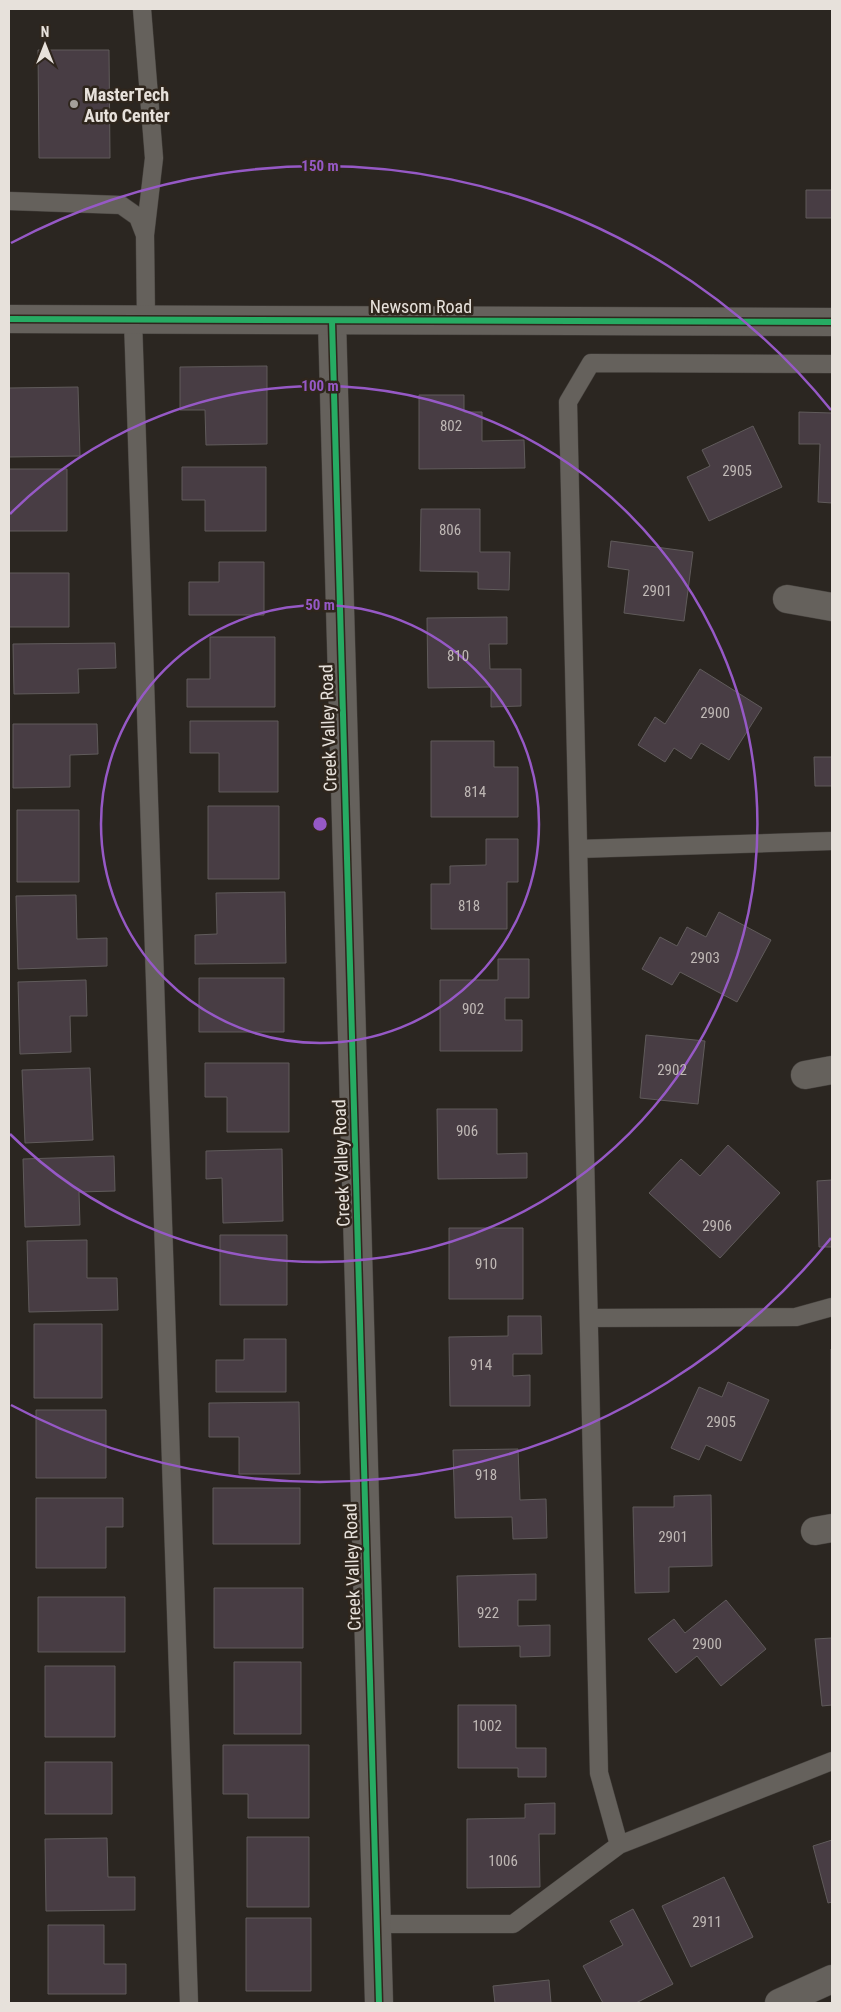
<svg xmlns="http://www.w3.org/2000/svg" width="841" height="2012" viewBox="0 0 841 2012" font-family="'Roboto Condensed',sans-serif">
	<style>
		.building { fill: #483d44; stroke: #605b5b }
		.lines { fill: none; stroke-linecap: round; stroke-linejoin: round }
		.service-casing { stroke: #45413d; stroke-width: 19 }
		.minor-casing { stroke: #45413d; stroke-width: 29 }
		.tertiary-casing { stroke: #45413d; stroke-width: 29 }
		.service { stroke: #65615c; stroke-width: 18 }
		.minor { stroke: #65615c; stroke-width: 28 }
		.tertiary { stroke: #65615c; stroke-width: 28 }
		.cycleway-casing { stroke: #2f261d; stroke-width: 9 }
		.cycleway { stroke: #26ab63; stroke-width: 6 }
		.ring { fill: none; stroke: #9659c6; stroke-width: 2.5 }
		.poi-dot { fill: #a5a09a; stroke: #2f261d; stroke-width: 2 }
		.labels { text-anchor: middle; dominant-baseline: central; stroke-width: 5; stroke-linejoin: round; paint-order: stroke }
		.number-label { font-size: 15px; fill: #bfb8b5 }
		.poi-label { font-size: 18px; font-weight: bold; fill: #e7e1db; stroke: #2f261d; text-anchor: start }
		.street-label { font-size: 18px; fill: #e7e1db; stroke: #2f261d }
		.centre { fill: #9659c6; stroke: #2f261d; stroke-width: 2.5 }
		.ring-label { font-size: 15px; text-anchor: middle; font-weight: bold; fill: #9659c6; stroke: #2f261d; stroke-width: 5; stroke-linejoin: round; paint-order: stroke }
	</style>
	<rect width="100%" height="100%" fill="#2b2621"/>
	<path class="building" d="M 38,50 L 109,50 L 110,158 L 39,158 Z
		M 806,190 L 832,190 L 832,218 L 806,218 Z
		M 267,366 L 267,444 L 206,445 L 205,410 L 180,410 L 180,367 Z
		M 78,387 L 80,456 L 9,457 L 9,388 Z
		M 419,395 L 464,395 L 464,412 L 482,412 L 482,441 L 524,440 L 525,468 L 419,469 Z
		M 799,412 L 832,413 L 832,503 L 818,502 L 820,444 L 799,444 Z
		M 753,426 L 782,487 L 709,521 L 687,477 L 710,466 L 702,450 Z
		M 182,467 L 266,467 L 266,531 L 205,531 L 205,500 L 182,500 Z
		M 9,469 L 67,469 L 67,531 L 9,531 Z
		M 421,509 L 480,509 L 480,552 L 510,552 L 509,590 L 478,589 L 478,572 L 420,571 Z
		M 611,541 L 693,552 L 684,621 L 624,613 L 629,570 L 608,567 Z
		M 219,562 L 264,562 L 264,615 L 189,615 L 189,582 L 219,582 Z
		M 9,573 L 69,573 L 69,627 L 9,627 Z
		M 507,617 L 507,644 L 489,644 L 490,669 L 521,669 L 521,706 L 491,707 L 491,687 L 428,688 L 427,618 Z
		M 210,637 L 275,637 L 275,707 L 187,707 L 187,679 L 210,679 Z
		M 115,643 L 116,668 L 78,669 L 79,693 L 14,694 L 13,644 Z
		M 700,669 L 762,708 L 729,760 L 701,743 L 691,759 L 674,748 L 665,762 L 638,745 L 655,717 L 665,724 Z
		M 190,721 L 278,721 L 278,792 L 219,792 L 219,753 L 190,753 Z
		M 13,724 L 97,724 L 98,754 L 70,755 L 70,787 L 13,788 Z
		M 431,741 L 494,741 L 494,767 L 518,767 L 518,817 L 431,817 Z
		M 814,757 L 832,757 L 832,786 L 815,786 Z
		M 208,806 L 279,806 L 279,879 L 208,879 Z
		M 17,810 L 79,810 L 79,882 L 17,882 Z
		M 486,839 L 518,839 L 518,882 L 507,882 L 507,929 L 431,929 L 431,884 L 450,884 L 450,866 L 486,865 Z
		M 285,892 L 286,963 L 195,964 L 195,935 L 217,934 L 216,893 Z
		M 76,895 L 77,939 L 107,938 L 107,966 L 18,969 L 16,896 Z
		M 719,912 L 771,940 L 737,1002 L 680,972 L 672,985 L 642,969 L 660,937 L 677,946 L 687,927 L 706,937 Z
		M 498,959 L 529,959 L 529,998 L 505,998 L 505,1020 L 522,1020 L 522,1051 L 440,1051 L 440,980 L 498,980 Z
		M 199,978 L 284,978 L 284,1032 L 199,1032 Z
		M 86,980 L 87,1016 L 70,1016 L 71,1052 L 20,1054 L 18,982 Z
		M 646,1035 L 705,1041 L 698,1104 L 640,1098 Z
		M 205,1063 L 289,1063 L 289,1132 L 227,1132 L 227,1097 L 205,1097 Z
		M 90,1068 L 93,1140 L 25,1143 L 22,1070 Z
		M 437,1109 L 497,1109 L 497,1154 L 527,1153 L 527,1178 L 438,1179 Z
		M 728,1145 L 780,1193 L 720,1258 L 649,1193 L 681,1159 L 700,1176 Z
		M 282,1149 L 283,1221 L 223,1223 L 222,1178 L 206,1179 L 206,1151 Z
		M 114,1156 L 115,1191 L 79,1192 L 80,1225 L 25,1227 L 23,1159 Z
		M 832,1180 L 832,1247 L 819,1247 L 817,1181 Z
		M 449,1228 L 523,1228 L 523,1299 L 449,1299 Z
		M 220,1235 L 287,1235 L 287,1305 L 220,1305 Z
		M 87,1240 L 87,1278 L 117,1278 L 118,1310 L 29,1312 L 27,1241 Z
		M 508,1316 L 541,1316 L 542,1354 L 513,1354 L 513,1376 L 530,1375 L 530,1406 L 450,1406 L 449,1337 L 508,1336 Z
		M 34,1324 L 102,1324 L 102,1398 L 34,1398 Z
		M 244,1339 L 286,1339 L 286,1392 L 216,1392 L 216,1360 L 244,1360 Z
		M 831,1349 L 832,1349 L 832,1430 L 831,1430 Z
		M 728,1382 L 769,1400 L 741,1461 L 706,1445 L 699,1460 L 671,1448 L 699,1387 L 722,1397 Z
		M 299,1402 L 300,1474 L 239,1474 L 239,1437 L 209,1437 L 209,1403 Z
		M 36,1410 L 106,1410 L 106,1478 L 36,1478 Z
		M 518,1449 L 520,1500 L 546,1499 L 547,1538 L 513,1539 L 512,1517 L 455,1518 L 453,1450 Z
		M 213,1488 L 300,1488 L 300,1544 L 213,1544 Z
		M 711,1495 L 712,1566 L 669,1567 L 669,1592 L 635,1593 L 633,1507 L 674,1507 L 674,1496 Z
		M 36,1498 L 123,1498 L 123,1527 L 106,1527 L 106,1568 L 36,1568 Z
		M 536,1574 L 536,1600 L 518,1600 L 518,1626 L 550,1625 L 550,1656 L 520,1657 L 520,1646 L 459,1647 L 457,1576 Z
		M 214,1588 L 303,1588 L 303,1648 L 214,1648 Z
		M 38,1597 L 125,1597 L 125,1652 L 38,1652 Z
		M 726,1600 L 766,1649 L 721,1686 L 697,1656 L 676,1673 L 648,1639 L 674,1619 L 685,1633 Z
		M 832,1638 L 832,1705 L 822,1706 L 815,1639 Z
		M 234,1662 L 301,1662 L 301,1734 L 234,1734 Z
		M 45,1666 L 115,1666 L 115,1737 L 45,1737 Z
		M 458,1705 L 516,1705 L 516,1748 L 546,1748 L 546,1777 L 518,1777 L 518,1768 L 458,1768 Z
		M 223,1745 L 309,1745 L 309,1818 L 248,1818 L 248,1794 L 223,1794 Z
		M 45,1762 L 112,1762 L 112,1814 L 45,1814 Z
		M 555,1803 L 555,1834 L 539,1834 L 540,1887 L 467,1888 L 467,1819 L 525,1818 L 525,1804 Z
		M 247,1837 L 309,1837 L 309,1907 L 247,1907 Z
		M 107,1838 L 108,1877 L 135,1877 L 135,1910 L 46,1911 L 45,1839 Z
		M 832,1840 L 832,1902 L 828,1903 L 813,1846 Z
		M 724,1877 L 753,1937 L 691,1967 L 662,1906 Z
		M 633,1909 L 673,1984 L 636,2003 L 603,2003 L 583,1966 L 623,1945 L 610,1921 Z
		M 246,1918 L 311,1918 L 311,1991 L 246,1991 Z
		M 48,1925 L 104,1925 L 104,1964 L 126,1964 L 126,1994 L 48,1994 Z
		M 549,1980 L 551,2003 L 495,2003 L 493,1986 Z"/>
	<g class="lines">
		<g class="service-casing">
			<path id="service" d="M 142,9 L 154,158 L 145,235
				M 9,201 L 121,205 L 138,217 L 145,235 L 146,320
				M 133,320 L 189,2003
				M 578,849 L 832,841
				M 589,1318 L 796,1317 L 832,1307
				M 619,1845 L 599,1773 L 568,402 L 591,363 L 832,364
				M 377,1924 L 513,1924 L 619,1845 L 832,1761"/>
		</g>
		<g class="minor-casing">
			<path id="minor" d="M 332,321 L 379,2003
				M 787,599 L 832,607
				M 805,1075 L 832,1070
				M 815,1531 L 832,1528
				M 779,2003 L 832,1979"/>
		</g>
		<g class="tertiary-casing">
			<path id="tertiary" d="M 9,319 L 832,322"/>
		</g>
		<use href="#service" class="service"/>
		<use href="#minor" class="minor"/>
		<use href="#tertiary" class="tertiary"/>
		<g class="cycleway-casing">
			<path id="cycleway" d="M 9,319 L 832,322
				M 332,321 L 379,2003"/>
		</g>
		<use href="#cycleway" class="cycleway"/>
	</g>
	<g class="ring">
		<circle cx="320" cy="824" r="219"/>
		<path d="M10 514A438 438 0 1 1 10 1134"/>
		<path d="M831 1238A658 658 0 0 1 11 1405M11 243A658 658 0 0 1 831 410"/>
	</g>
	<circle class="poi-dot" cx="74" cy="104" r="5"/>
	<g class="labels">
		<g class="number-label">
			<text x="451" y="426">802</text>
			<text x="737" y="471">2905</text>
			<text x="450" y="530">806</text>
			<text x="657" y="591">2901</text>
			<text x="458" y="656">810</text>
			<text x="715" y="713">2900</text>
			<text x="475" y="792">814</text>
			<text x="469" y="906">818</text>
			<text x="705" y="958">2903</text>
			<text x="473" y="1009">902</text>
			<text x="672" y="1070">2902</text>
			<text x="467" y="1131">906</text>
			<text x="717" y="1226">2906</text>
			<text x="486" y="1264">910</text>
			<text x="481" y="1365">914</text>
			<text x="721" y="1422">2905</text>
			<text x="486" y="1475">918</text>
			<text x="673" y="1537">2901</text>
			<text x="488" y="1613">922</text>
			<text x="707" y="1644">2900</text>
			<text x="487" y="1726">1002</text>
			<text x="503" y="1861">1006</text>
			<text x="707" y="1922">2911</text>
		</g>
		<g class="poi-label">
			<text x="84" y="94">MasterTech<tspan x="84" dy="21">Auto Center</tspan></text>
		</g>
		<g class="street-label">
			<text x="421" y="306">Newsom Road</text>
			<text transform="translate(328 728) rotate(-92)">Creek Valley Road</text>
			<text transform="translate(341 1163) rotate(-92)">Creek Valley Road</text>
			<text transform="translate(352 1567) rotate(-92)">Creek Valley Road</text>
		</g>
	</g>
	<circle cx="320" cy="824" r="8" class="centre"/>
	<g class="ring-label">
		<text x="320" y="171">150 m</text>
		<text x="320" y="391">100 m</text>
		<text x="320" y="610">50 m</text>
	</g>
	<rect width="841" height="2012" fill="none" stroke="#e7e1db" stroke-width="20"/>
	<g transform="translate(45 45)" stroke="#2f261d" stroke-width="4" paint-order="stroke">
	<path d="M0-4L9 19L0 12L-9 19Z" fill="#e7e1db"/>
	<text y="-8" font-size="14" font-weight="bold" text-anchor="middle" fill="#e7e1db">N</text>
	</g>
</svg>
